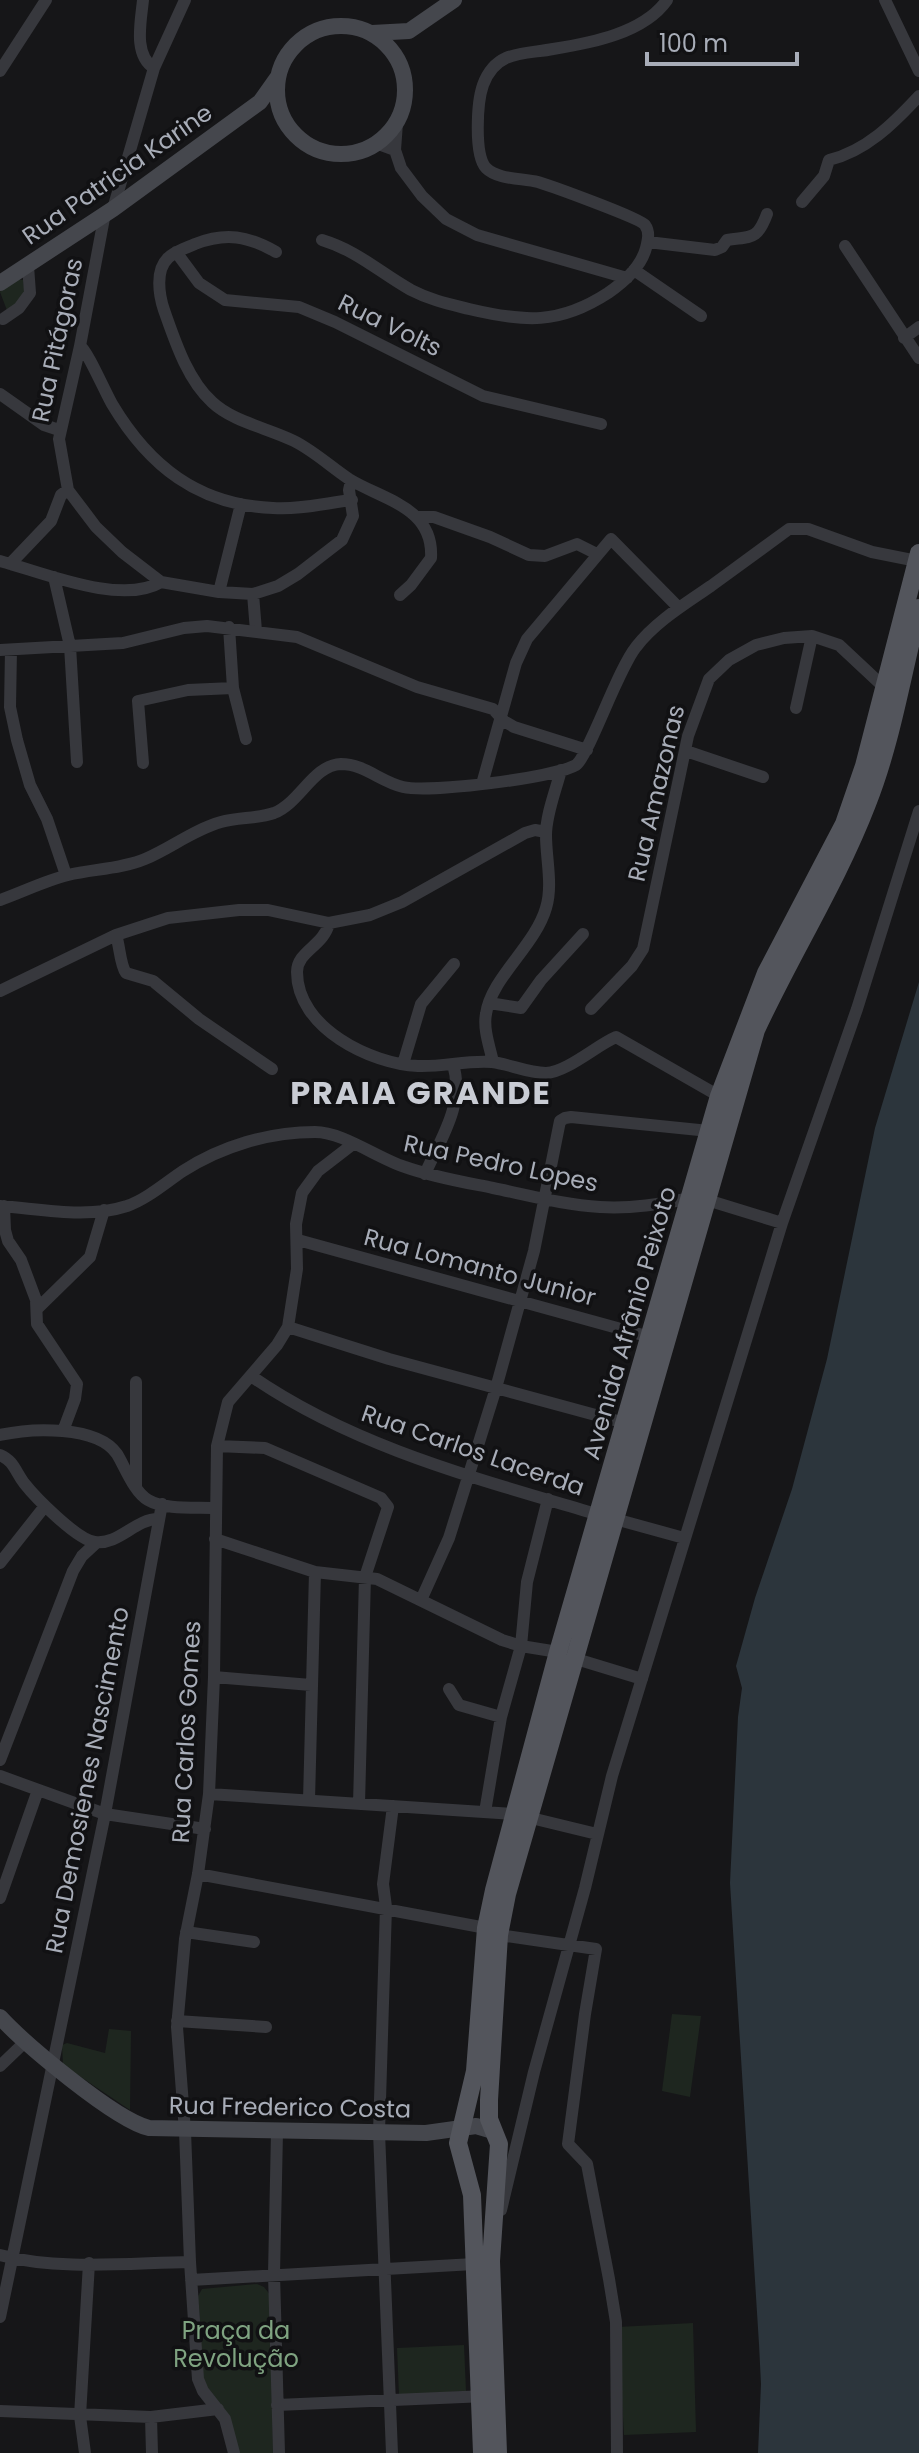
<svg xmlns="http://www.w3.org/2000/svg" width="919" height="2453" viewBox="0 0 919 2453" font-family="Poppins,sans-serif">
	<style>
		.green { fill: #1e261f }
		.water { fill: #2c353c }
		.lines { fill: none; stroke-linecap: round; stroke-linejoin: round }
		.street { stroke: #37383d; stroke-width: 12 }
		.secondary { stroke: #45474d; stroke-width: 16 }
		.primary { stroke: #53555c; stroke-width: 18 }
		.labels { text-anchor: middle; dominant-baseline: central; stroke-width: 7; stroke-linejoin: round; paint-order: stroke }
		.street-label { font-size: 24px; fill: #a8adb8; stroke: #111113 }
		.park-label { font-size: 24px; fill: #7fa381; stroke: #111113 }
		.district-label { font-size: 32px; font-weight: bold; letter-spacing: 2px; fill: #c9ccd4; stroke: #111113 }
	</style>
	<rect width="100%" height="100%" fill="#161618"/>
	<path class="green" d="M 17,279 L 23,280 L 25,294 L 8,313 L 0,292 L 4,285 Z
		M 672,2014 L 701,2016 L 690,2097 L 662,2091 Z
		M 109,2029 L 131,2031 L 130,2110 L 63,2065 L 62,2045 L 67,2043 L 105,2053 Z
		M 257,2284 L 264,2287 L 271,2296 L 273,2453 L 239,2453 L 202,2378 L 199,2306 L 197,2298 L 202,2289 Z
		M 693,2323 L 696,2432 L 624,2435 L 618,2327 Z
		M 464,2345 L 466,2391 L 399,2395 L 397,2348 Z"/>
	<path class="water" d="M 919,982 L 919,2453 L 758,2453 L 761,2384 L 759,2344 L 730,1883 L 738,1717 L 742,1688 L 736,1666 L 755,1598 L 792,1489 L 827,1359 L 875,1128 Z"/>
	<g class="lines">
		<path class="street" d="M 143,0 C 141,21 133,55 154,68
			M 885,0 L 919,71
			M 0,71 L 46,0
			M 397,123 L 395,150 L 401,168 L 422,196 L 446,219 L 477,235 L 627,278
			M 376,143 L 395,150
			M 802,202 L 824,176 L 829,160 C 866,151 893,124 919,96
			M 113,209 L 154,68 L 185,0
			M 105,213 L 80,346 L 59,439 L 68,490 L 96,527 L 122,552 L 161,582 L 219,592 L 253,594 L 278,586 L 298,574 L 342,540 L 353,516 L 349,490 L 351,481
			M 322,240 C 358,251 379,272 411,290 C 430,300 449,304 469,309 C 524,322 559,325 608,293 C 624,282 641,267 646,248 C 648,240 650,232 645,225 C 640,218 551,186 538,182 C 523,178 498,180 486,168 C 474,155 477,102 483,85 C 487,74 495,63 506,58 C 520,52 538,52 553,49 C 591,43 644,33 667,0
			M 648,242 L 715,250 L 722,247 L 727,240 C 751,236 757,241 767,214
			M 845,246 L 919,358
			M 176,252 L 199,283 L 225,300 L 299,307 L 335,322 L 483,396 L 601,424
			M 276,252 C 248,236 226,232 195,244 C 186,248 175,251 168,258 C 155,270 159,295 164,310 C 175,341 187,379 212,402 C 233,422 268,428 294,441 C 314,451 331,467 349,479 C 383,500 434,507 431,558 L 411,585 L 400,595
			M 634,270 L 701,316
			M 3,319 L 19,308 L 30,293 L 28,266
			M 904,338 L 919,327
			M 80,346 C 87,350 105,392 112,404 C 149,466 198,505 273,508 C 299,510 326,503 352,500
			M 0,394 L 44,425 L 59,430
			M 417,517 L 434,517 L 490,537 L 529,555 L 545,556 L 577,544 L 597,554
			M 0,561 C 42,572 121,606 161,582
			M 10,564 L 51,521 L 61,495 L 68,490
			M 54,577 L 70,646 L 77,762
			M 219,592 L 241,504
			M 253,594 L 256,631
			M 229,627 L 233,688 L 246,739
			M 0,650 L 123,643 L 184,628 L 207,626 L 297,637 L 417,687 L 493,709 L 504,721 L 514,727 L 587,750
			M 11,650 L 10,707 L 17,740 L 30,785 L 47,819 L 66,875
			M 796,708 L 812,636
			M 686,751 L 763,777
			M 143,763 L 138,701 L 188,690 L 233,688
			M 482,784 L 516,663 L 527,639 L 611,539 L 679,608
			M 0,900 C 23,892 44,881 68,875 C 93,869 121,869 145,859 C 171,848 193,830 221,822 C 238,817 257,819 274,813 C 300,803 313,765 341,764 C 364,764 381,782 403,787 C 429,793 553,778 576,765 C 588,757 618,669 636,647 C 655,622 685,604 711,586 C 737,567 763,548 789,529 L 808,529 L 872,552 L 917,561
			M 329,923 C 324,946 297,951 297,972 C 297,1028 371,1064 418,1066 C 443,1067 467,1060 492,1062 C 509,1064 528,1073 546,1073 C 567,1072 597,1045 616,1037 L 719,1096
			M 116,935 C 120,947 120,965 126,973 L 153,981 L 199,1019 L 272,1069
			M 0,991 L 116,935 L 168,918 L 239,910 L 268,910 L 329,923 L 370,915 L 402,902 L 525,833 L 535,830 L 546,832
			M 489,1003 L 521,1008 L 541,980 L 583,934
			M 591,1009 L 632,966 L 643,949 L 688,736 L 709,679 L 729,660 L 756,645 L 784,638 L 812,636 L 839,645 L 885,688
			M 493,1062 C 490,1048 483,1029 486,1014 C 491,978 535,946 546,908 C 553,885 546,859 546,835 C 546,814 556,790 561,770
			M 403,1064 L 421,1004 L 454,964
			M 425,1174 C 441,1138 465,1104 453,1064
			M 707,1200 L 782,1223
			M 0,1206 C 41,1209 87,1219 127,1206 C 147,1199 165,1183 183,1171 C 222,1146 269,1132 315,1132 C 343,1132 377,1158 405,1167 C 433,1177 463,1182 493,1188 C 528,1195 564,1205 600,1207 C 631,1209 661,1204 691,1198
			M 4,1206 L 5,1230 L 8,1241 L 21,1260 L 36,1300 L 37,1324 L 77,1384 L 75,1399 L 63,1431
			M 298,1240 L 650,1337
			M 38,1308 L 90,1257 L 104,1210
			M 288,1327 L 389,1359 L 625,1423
			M 251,1376 C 355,1448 479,1479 599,1515
			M 136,1382 L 136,1486
			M 0,1435 C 31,1428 97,1425 117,1454 C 125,1467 134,1492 148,1500 C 165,1510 195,1507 215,1508
			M 217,1446 L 265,1448 L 381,1498 L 388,1507 L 365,1577 L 359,1804
			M 0,1455 C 14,1461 15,1471 24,1483 C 35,1497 77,1540 95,1542 C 119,1545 135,1519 158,1519
			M 615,1519 L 684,1538
			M 215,1539 L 315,1572 L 377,1579 L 502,1640 L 521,1646 L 558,1652
			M 0,1563 L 45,1506
			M 421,1600 L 449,1538 L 496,1388 L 534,1251 L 560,1121 L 565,1118 L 571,1117 L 709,1131
			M 573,1658 L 642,1679
			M 214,1677 L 311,1685
			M 449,1689 L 459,1705 L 501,1717
			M 0,1760 L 73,1571 L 82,1556 L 96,1543
			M 0,1776 L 105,1814 L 205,1829
			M 209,1794 L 514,1814
			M 309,1800 L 315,1572
			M 485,1812 L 501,1717 L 521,1646 L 527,1582 L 548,1499
			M 527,1817 L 597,1834
			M 198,1874 L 486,1928
			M 0,1898 L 38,1790
			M 186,1932 L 254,1942
			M 499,1935 L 596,1949 L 585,2014 L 568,2144 L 587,2164 L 609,2279 L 616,2322 L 617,2453
			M 177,2021 L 266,2027
			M 0,2066 L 25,2042
			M 277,2132 L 274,2274 L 279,2453
			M 501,2210 L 534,2072 L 585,1888 L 612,1776 L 782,1223 L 857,1009 L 919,811
			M 0,2255 C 60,2271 128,2263 190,2262
			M 191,2280 L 474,2264
			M 0,2317 L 105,1814 L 162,1504
			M 277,2405 L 486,2396
			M 0,2411 L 151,2417 L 218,2409
			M 151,2417 L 152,2453
			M 85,2453 L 80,2416 L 89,2263
			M 234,2453 L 225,2419 L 203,2391 L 198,2379 L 190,2262 L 185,2131 L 177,2027 L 185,1939 L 198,1874 L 209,1794 L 214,1677 L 217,1446 L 228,1402 L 277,1345 L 288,1327 L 297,1269 L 296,1224 L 302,1193 L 318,1171 L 353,1144
			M 392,2453 L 379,2132 L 386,1907 L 383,1884 L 393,1806"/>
		<path class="secondary" d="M277 90a64 64 0 1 1 128 0a64 64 0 1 1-128 0Z
			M 372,33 L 409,31 L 454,0
			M 0,283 L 113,209 L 260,102 L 277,78
			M 0,2017 C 25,2044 115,2120 149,2128 L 426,2133 L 476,2126 L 493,2131"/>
		<path class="primary" d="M 482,2453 L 472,2195 L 458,2143 L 475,2071 L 486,1928 L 494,1890 L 558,1652 L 719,1096 L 766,973 L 844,824 L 864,766 L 919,553
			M 498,2453 L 491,2261 L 499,2144 L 489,2119 L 489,2100 L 499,1935 L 507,1894 L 756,1030 C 791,954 837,882 867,804 C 892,741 902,674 919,608"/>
	</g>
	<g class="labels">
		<g class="street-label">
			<text transform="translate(117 174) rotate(-35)">Rua Patricia Karine</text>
			<text transform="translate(390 325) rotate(26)">Rua Volts</text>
			<text transform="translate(57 340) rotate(-78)">Rua Pitágoras</text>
			<text transform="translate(656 793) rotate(-77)">Rua Amazonas</text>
			<text transform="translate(501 1163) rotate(12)">Rua Pedro Lopes</text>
			<text transform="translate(480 1267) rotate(15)">Rua Lomanto Junior</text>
			<text transform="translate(629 1323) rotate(-74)">Avenida Afrânio Peixoto</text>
			<text transform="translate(473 1450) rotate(19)">Rua Carlos Lacerda</text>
			<text transform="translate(186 1732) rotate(-87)">Rua Carlos Gomes</text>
			<text transform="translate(87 1780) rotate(-79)">Rua Demosienes Nascimento</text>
			<text transform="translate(290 2107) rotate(1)">Rua Frederico Costa</text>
		</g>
		<g class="park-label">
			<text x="236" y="2330">Praça da<tspan x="236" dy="28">Revolução</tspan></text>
		</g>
		<g class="district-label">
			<text x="421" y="1092">PRAIA GRANDE</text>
		</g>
	</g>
	<path d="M647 52v12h150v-12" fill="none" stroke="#a8adb8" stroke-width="4"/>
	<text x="659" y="52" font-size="24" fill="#a8adb8" stroke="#111113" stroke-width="6" paint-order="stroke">100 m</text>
</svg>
